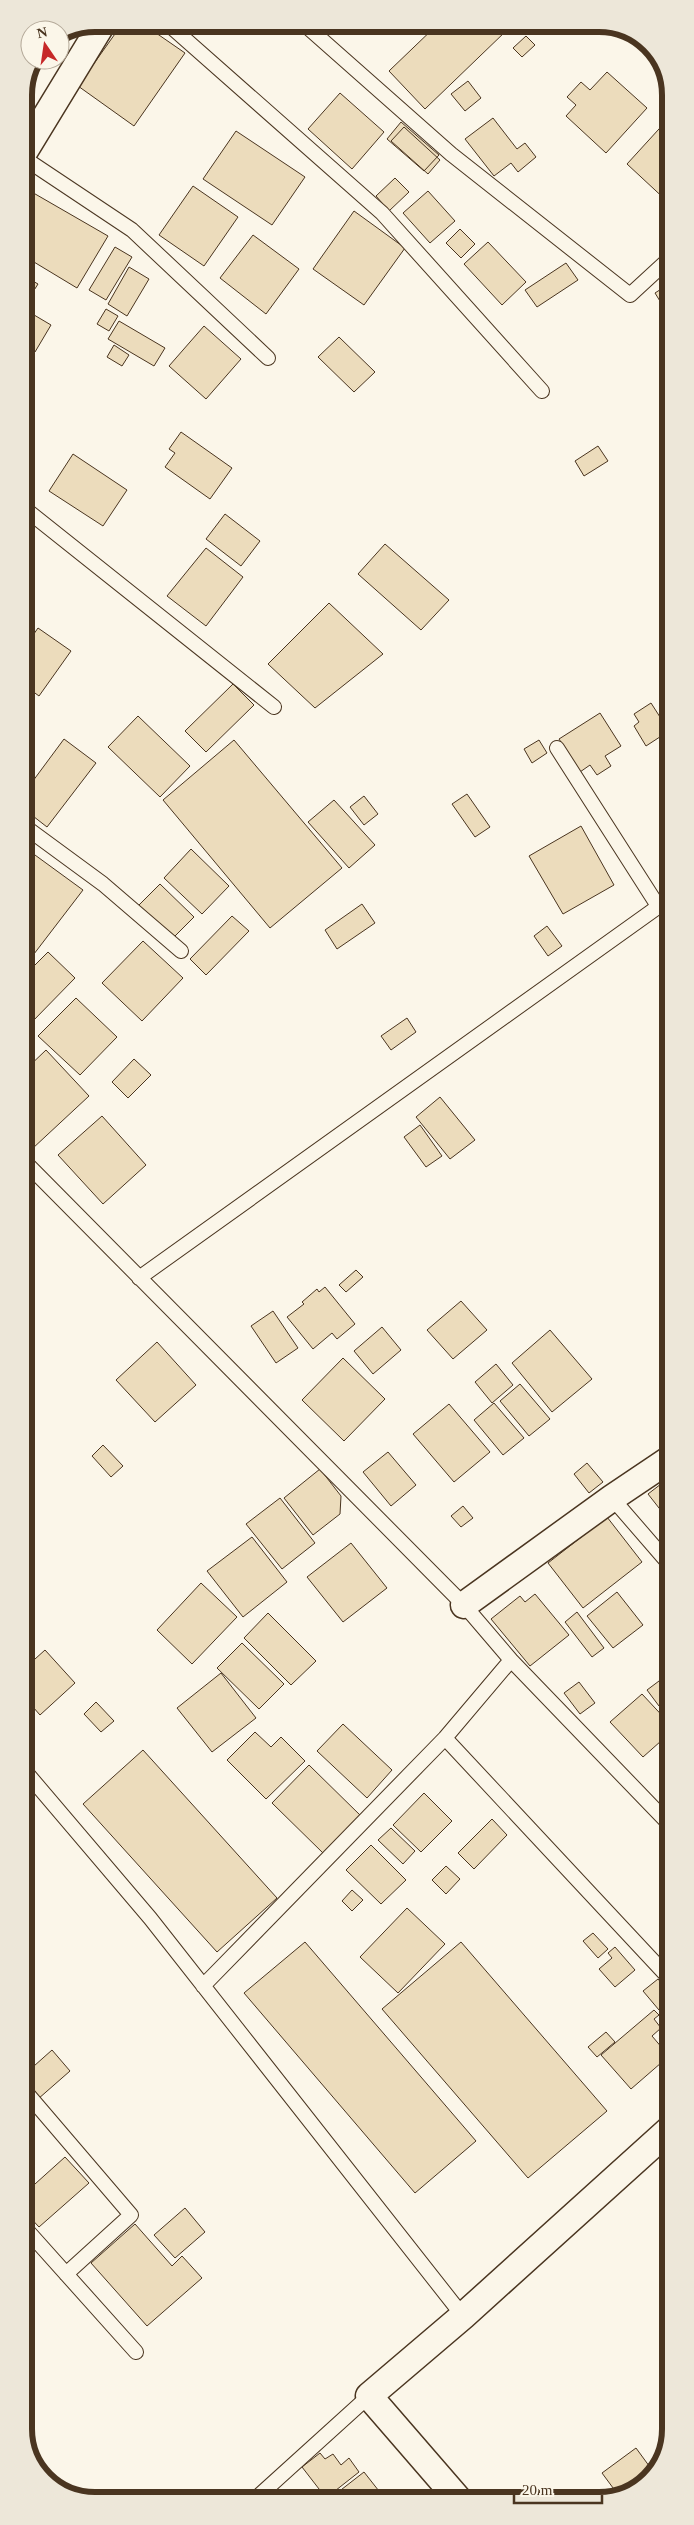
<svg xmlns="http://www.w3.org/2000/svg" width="694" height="2525" viewBox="0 0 694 2525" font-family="Georgia,serif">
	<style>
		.building { fill: #ecdcbc; stroke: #4a3520 }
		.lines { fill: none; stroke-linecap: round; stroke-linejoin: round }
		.service-casing { stroke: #4a3520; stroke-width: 16 }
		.minor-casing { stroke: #4a3520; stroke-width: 29 }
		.service { stroke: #fbf6e9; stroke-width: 14 }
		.minor { stroke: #fbf6e9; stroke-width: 26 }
		.rim { fill: none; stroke: #4a3520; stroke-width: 6 }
	</style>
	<rect width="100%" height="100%" fill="#fbf6e9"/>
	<path class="building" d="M 122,24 L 143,24 L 185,53 L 134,126 L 78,86 Z
		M 197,24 L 214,24 L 209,32 Z
		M 438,24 L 499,24 L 506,31 L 425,109 L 389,71 Z
		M 526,36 L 535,45 L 522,57 L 513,48 Z
		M 607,72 L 647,108 L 606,153 L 566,116 L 576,105 L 567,97 L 581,82 L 590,90 Z
		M 468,81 L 481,98 L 465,111 L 451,94 Z
		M 340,93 L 384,132 L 352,169 L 308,129 Z
		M 493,118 L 517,149 L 525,143 L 536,157 L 518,172 L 511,163 L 494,176 L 465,139 Z
		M 669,118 L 669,203 L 627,164 Z
		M 401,122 L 439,155 L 424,171 L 387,139 Z
		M 404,127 L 440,160 L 428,174 L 391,141 Z
		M 236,131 L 305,177 L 272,225 L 203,179 Z
		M 395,178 L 409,192 L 389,211 L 376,196 Z
		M 193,186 L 238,217 L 204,266 L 159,235 Z
		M 30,191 L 108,236 L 77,288 L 24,256 L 24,202 Z
		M 428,191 L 455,221 L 430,243 L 403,213 Z
		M 354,211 L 405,248 L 364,305 L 313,269 Z
		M 460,229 L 475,244 L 461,258 L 446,243 Z
		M 253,235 L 299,269 L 266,314 L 220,278 Z
		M 488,242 L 526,282 L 502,305 L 464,264 Z
		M 115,247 L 132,257 L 106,300 L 89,290 Z
		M 566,263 L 578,280 L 537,307 L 525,290 Z
		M 129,267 L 149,279 L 127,316 L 108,304 Z
		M 24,276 L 38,284 L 24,306 Z
		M 669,284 L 669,302 L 663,306 L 655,293 Z
		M 24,309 L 51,325 L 35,352 L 24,346 Z
		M 106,309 L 118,316 L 109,331 L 97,324 Z
		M 119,321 L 165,348 L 154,366 L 108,339 Z
		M 204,326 L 241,359 L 206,399 L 169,366 Z
		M 339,337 L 375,372 L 354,392 L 318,357 Z
		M 114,345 L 129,355 L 122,366 L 107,357 Z
		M 24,350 L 31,354 L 24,367 Z
		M 24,400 L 31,404 L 24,416 Z
		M 181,432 L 232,468 L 210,499 L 165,467 L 175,453 L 169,449 Z
		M 598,446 L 608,461 L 584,476 L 575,461 Z
		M 73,454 L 127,490 L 103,526 L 49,491 Z
		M 225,514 L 260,541 L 241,566 L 206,539 Z
		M 385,544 L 449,600 L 421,630 L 358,574 Z
		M 206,548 L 243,577 L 206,626 L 167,596 Z
		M 329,603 L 383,654 L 315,708 L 268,664 Z
		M 38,628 L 71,651 L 39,696 L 24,685 L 24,648 Z
		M 233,684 L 254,705 L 206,752 L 185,731 Z
		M 651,703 L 669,731 L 646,746 L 634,726 L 639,722 L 634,714 Z
		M 600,713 L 621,746 L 605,756 L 611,766 L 597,775 L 590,765 L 580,772 L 559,739 Z
		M 138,716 L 190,766 L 160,797 L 108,747 Z
		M 64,739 L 96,763 L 47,827 L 24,809 L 24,793 Z
		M 234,740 L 342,868 L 270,928 L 163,800 Z
		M 539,740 L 547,753 L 532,763 L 524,749 Z
		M 467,794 L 490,827 L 475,837 L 452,804 Z
		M 364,796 L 378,814 L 364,825 L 350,807 Z
		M 334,800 L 375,845 L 349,868 L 308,822 Z
		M 581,826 L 614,885 L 563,914 L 529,856 Z
		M 24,847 L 83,890 L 24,967 Z
		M 191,849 L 229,886 L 202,914 L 164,878 Z
		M 160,884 L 194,917 L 171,940 L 137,907 Z
		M 362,904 L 375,923 L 337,949 L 325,930 Z
		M 232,916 L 249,931 L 206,975 L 190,959 Z
		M 547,926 L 562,946 L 548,956 L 534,936 Z
		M 143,941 L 183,978 L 142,1021 L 102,983 Z
		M 48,952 L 75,978 L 32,1022 L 24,1015 L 24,976 Z
		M 76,998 L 117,1037 L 80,1075 L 38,1036 Z
		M 407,1018 L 416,1032 L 391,1050 L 381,1036 Z
		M 46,1050 L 89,1096 L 32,1149 L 24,1141 L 24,1071 Z
		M 134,1059 L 151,1075 L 128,1098 L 112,1082 Z
		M 440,1097 L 475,1140 L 450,1159 L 416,1117 Z
		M 102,1116 L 146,1165 L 103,1204 L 58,1155 Z
		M 420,1125 L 442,1156 L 426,1167 L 404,1137 Z
		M 356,1270 L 363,1277 L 346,1292 L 339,1285 Z
		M 325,1287 L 355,1324 L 337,1339 L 332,1333 L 313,1349 L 287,1317 L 304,1304 L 302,1302 L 317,1289 L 319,1292 Z
		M 461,1301 L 487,1330 L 453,1359 L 427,1330 Z
		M 273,1311 L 298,1348 L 276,1363 L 251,1326 Z
		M 382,1327 L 401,1350 L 373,1374 L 354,1351 Z
		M 550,1330 L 592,1379 L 552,1412 L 512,1363 Z
		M 157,1342 L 196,1385 L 155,1422 L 116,1380 Z
		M 343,1358 L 385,1399 L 344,1441 L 302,1400 Z
		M 496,1364 L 513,1385 L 492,1403 L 475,1382 Z
		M 520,1384 L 550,1419 L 529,1436 L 500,1401 Z
		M 494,1403 L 524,1438 L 503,1455 L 474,1420 Z
		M 449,1404 L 490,1452 L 454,1482 L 413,1434 Z
		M 103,1445 L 123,1466 L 111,1477 L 92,1456 Z
		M 388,1452 L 416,1485 L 391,1506 L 363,1472 Z
		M 587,1463 L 603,1482 L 589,1493 L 574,1474 Z
		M 320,1469 L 341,1496 L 340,1514 L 313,1535 L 284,1498 Z
		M 670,1477 L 670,1522 L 648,1494 Z
		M 280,1498 L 315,1543 L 282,1569 L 246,1524 Z
		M 463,1506 L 473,1518 L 461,1527 L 451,1516 Z
		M 607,1517 L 642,1562 L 583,1608 L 548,1563 Z
		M 252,1537 L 287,1582 L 243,1617 L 207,1571 Z
		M 351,1543 L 387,1588 L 343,1622 L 307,1577 Z
		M 201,1583 L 237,1617 L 192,1664 L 157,1630 Z
		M 617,1592 L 643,1625 L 613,1648 L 587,1616 Z
		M 535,1594 L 569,1635 L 530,1666 L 491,1619 L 520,1596 L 525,1602 Z
		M 577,1612 L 604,1648 L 592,1657 L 565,1622 Z
		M 268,1613 L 316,1661 L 291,1685 L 244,1638 Z
		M 242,1643 L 284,1684 L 259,1709 L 217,1668 Z
		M 25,1645 L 31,1652 L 25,1658 Z
		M 45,1650 L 75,1683 L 40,1715 L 26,1699 L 30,1696 L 25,1690 L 25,1668 Z
		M 221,1673 L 256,1718 L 212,1752 L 177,1708 Z
		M 659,1681 L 670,1694 L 670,1698 L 659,1706 L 647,1690 Z
		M 579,1682 L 595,1703 L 580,1714 L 564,1693 Z
		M 642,1694 L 670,1724 L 670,1733 L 643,1757 L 610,1722 Z
		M 96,1702 L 114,1721 L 101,1732 L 84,1714 Z
		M 343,1724 L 392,1770 L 367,1798 L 317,1751 Z
		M 255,1732 L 271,1747 L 281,1737 L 305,1761 L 266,1799 L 227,1760 Z
		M 143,1750 L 277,1898 L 217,1952 L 83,1804 Z
		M 309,1765 L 361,1816 L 324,1854 L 272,1803 Z
		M 424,1793 L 452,1821 L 421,1852 L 393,1825 Z
		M 492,1819 L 507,1835 L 474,1869 L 458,1853 Z
		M 391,1828 L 415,1851 L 403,1864 L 378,1840 Z
		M 371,1845 L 406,1880 L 381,1904 L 346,1870 Z
		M 446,1866 L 460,1879 L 446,1894 L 432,1880 Z
		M 352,1890 L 363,1900 L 352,1911 L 342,1901 Z
		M 407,1908 L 445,1944 L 398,1993 L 360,1957 Z
		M 593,1933 L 608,1949 L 598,1958 L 583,1941 Z
		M 305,1942 L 476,2141 L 415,2193 L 244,1993 Z
		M 461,1942 L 607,2111 L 528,2178 L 382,2009 Z
		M 615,1947 L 635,1970 L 615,1987 L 599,1969 L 612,1958 L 608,1953 Z
		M 658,1979 L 670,1993 L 670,2001 L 659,2010 L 643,1991 Z
		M 654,2010 L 659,2015 L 654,2019 L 661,2028 L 652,2036 L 669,2056 L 631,2089 L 601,2055 Z
		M 670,2029 L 670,2050 L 659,2038 Z
		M 606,2032 L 615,2042 L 597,2057 L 588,2047 Z
		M 52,2050 L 70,2071 L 38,2099 L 25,2084 L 25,2074 Z
		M 65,2157 L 89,2183 L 39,2227 L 25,2212 L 25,2193 Z
		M 185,2208 L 205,2232 L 175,2258 L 154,2235 Z
		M 135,2224 L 172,2266 L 182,2256 L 202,2278 L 147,2326 L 91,2263 Z
		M 636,2448 L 655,2474 L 619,2496 L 602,2473 Z
		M 320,2453 L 325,2459 L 333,2454 L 341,2465 L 349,2458 L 359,2472 L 326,2498 L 302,2467 Z
		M 364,2472 L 386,2500 L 328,2500 Z"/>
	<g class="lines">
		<g class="service-casing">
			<path id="service" d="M 168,24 L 382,213 L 542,391
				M 304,24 L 451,154 L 630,295 L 669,259
				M 24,158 L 132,230 L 268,358
				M 24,508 L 274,707
				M 557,748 L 658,906
				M 24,826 L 103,884 L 181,951
				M 24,1161 L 464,1605 L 511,1660 L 670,1825
				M 139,1278 L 669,899
				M 612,1498 L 670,1565
				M 445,1738 L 670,1979
				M 25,1771 L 150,1918 L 463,2316
				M 203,1986 L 445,1738 L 511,1660
				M 25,2091 L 131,2215 L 66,2274
				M 25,2228 L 136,2352
				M 253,2501 L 369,2396"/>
		</g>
		<g class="minor-casing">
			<path id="minor" d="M 24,152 L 102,24
				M 464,1605 L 612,1498 L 670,1459
				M 459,2500 L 369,2396 L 463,2316 L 670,2129"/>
		</g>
		<use href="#service" class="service"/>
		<use href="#minor" class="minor"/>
	</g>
	<path d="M0 0H694V2525H0ZM95 32H599A63 63 0 0 1 662 95V2429A63 63 0 0 1 599 2492H95A63 63 0 0 1 32 2429V95A63 63 0 0 1 95 32Z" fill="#ede7d9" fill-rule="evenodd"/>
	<path class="rim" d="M95 32H599A63 63 0 0 1 662 95V2429A63 63 0 0 1 599 2492H95A63 63 0 0 1 32 2429V95A63 63 0 0 1 95 32Z"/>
	<g transform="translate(45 45) rotate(347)"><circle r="24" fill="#fbf6e9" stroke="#b4a999"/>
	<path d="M0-4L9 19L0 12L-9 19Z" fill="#c62828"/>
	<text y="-8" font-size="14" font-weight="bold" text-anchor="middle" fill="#4a3520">N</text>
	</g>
	<path d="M514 2495v8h88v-8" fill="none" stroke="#4a3520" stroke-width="2.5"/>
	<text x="522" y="2495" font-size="15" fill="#4a3520" stroke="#fbf6e9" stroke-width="4" paint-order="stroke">20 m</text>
</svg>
